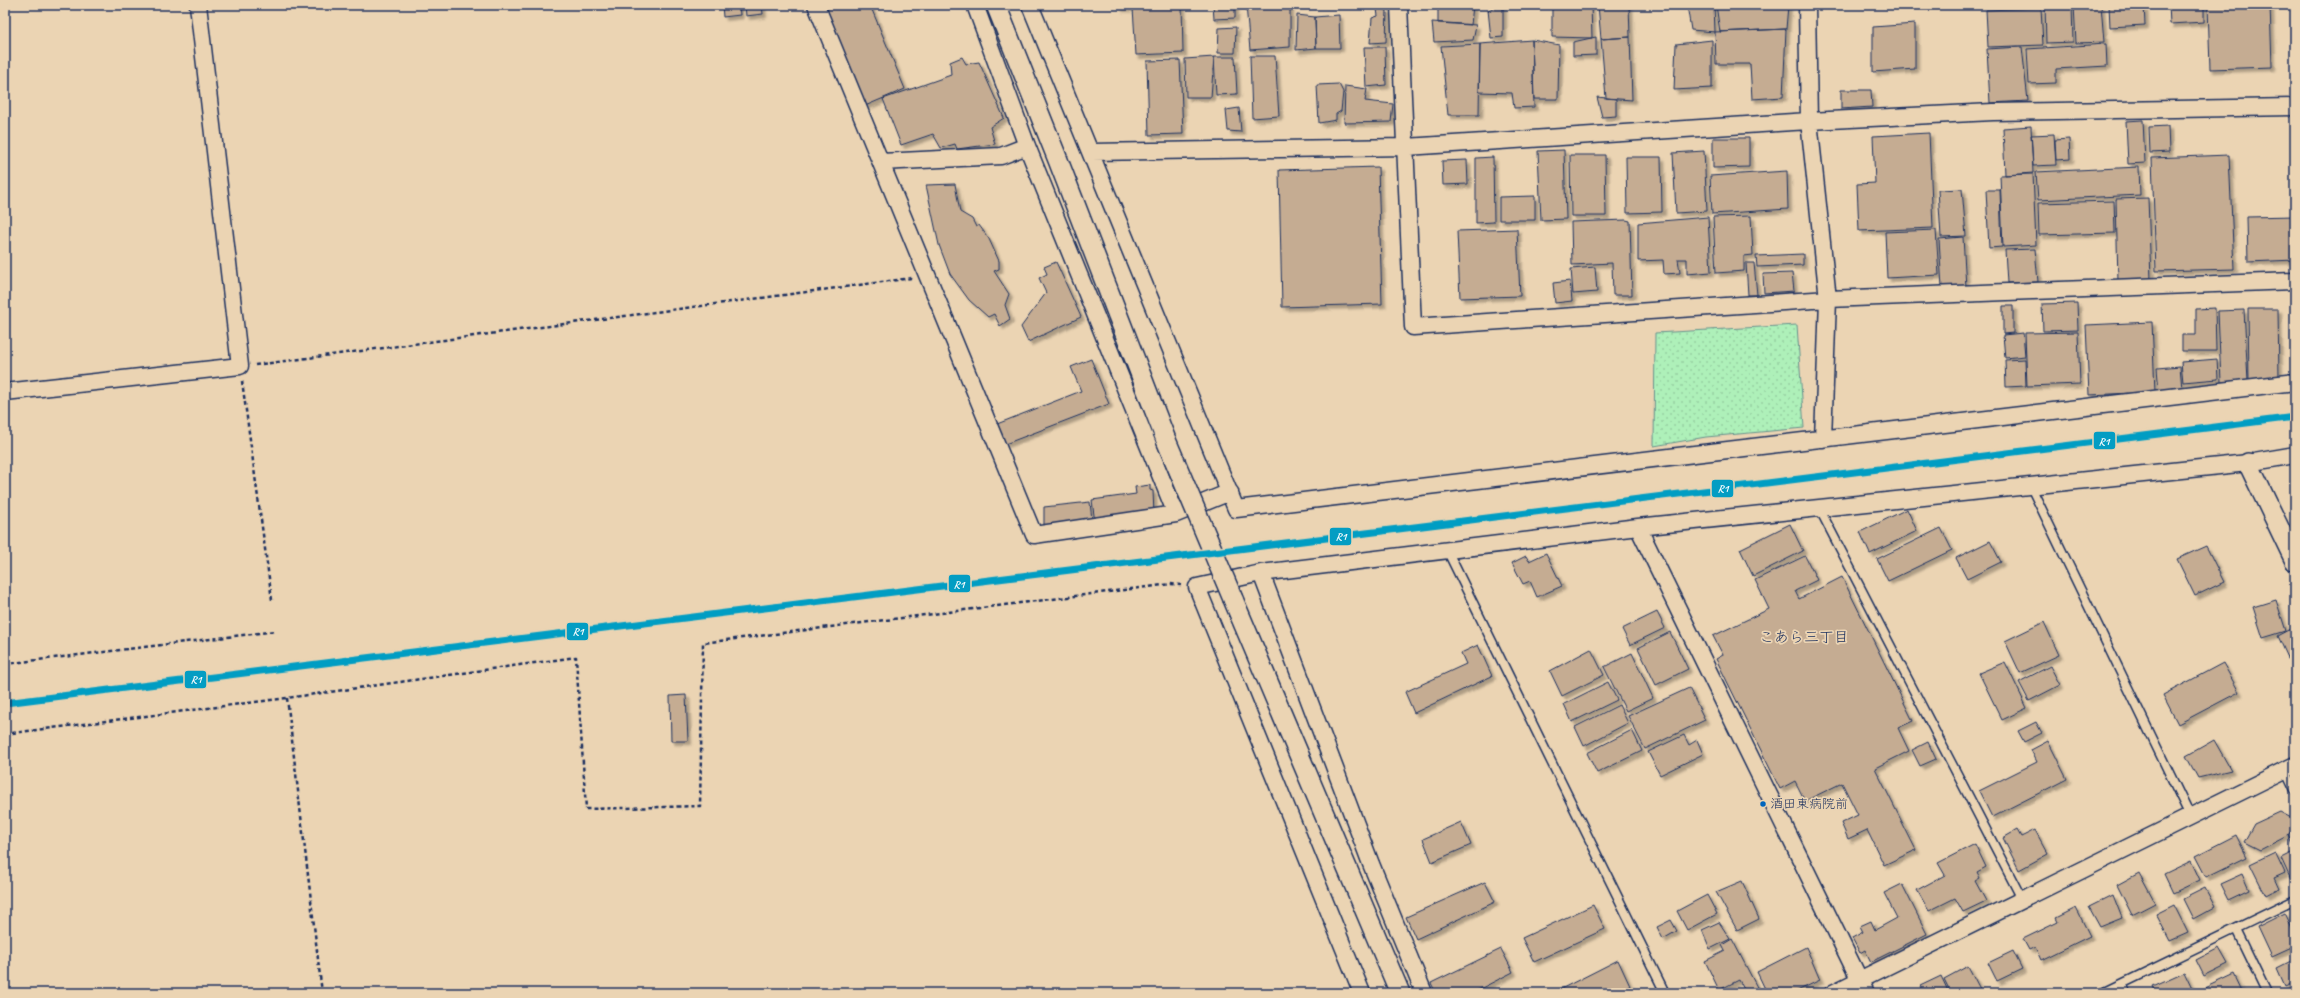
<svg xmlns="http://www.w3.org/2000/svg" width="2300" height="998" viewBox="0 0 2300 998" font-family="Caveat,'Klee One',sans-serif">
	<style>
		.park { fill: url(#park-dots); stroke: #64908c }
		.building { fill: #c5ac92; stroke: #1b2f5e; filter: url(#shadow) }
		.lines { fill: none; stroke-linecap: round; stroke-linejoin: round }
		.service-casing { stroke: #1b2f5e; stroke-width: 11 }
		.minor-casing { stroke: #1b2f5e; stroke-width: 19 }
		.tertiary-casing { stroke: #1b2f5e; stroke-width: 22 }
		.path { stroke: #1b2f5e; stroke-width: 2.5; stroke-dasharray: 4 3; stroke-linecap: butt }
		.service { stroke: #ebd4b3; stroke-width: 8 }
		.minor { stroke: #ebd4b3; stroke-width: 16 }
		.tertiary { stroke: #ebd4b3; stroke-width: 19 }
		.tertiary-bridge-casing { stroke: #1b2f5e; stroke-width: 22; stroke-linecap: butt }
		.tertiary-bridge { stroke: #ebd4b3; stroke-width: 19 }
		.rail-1-casing { stroke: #ebd4b3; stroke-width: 10 }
		.rail-1 { stroke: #039dc3; stroke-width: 7 }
		.bus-dot { fill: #0065bd; stroke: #ebd4b3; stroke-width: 1.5 }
		.labels { text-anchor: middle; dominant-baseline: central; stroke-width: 3.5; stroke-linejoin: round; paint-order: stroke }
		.bus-label { font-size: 13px; fill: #1b2f5e; stroke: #ebd4b3; text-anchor: start }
		.neighbourhood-label { font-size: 15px; fill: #1b2f5e; stroke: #ebd4b3 }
		.line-badge { stroke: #ebd4b3; stroke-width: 1.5 }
		.badge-label { font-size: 11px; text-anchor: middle; font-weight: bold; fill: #fff }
	</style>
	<defs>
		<pattern id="park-dots" width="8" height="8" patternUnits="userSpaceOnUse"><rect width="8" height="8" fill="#aef0b9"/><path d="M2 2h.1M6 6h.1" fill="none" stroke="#95cea1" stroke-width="1.8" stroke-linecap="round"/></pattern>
		<filter id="shadow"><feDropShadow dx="3.5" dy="3.5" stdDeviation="1" flood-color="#0004"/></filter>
	</defs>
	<rect width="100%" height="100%" fill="#ebd4b3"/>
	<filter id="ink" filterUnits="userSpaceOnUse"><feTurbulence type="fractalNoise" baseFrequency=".025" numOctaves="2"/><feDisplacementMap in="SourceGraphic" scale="8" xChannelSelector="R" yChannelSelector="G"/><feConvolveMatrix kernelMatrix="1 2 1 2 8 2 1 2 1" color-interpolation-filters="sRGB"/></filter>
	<g filter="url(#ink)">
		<path class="park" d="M 1797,325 L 1804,428 L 1706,437 L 1654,446 L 1655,333 Z"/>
		<path class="building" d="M 722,5 L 739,5 L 740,15 L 723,17 Z
			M 745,5 L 762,5 L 763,14 L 746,16 Z
			M 826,5 L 870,5 L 905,89 L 865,106 L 823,6 Z
			M 1119,5 L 1182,5 L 1183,53 L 1136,55 L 1133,8 L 1119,8 Z
			M 1213,5 L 1235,5 L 1235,18 L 1214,19 Z
			M 1246,5 L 1290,5 L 1290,47 L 1250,50 Z
			M 1438,5 L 1473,5 L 1471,25 L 1438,23 Z
			M 1500,5 L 1503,5 L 1503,37 L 1491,38 L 1488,10 Z
			M 1552,5 L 1591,5 L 1592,38 L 1552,37 Z
			M 1598,5 L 1629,5 L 1630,37 L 1601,39 Z
			M 1687,5 L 1714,5 L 1715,32 L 1691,30 Z
			M 1716,5 L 1788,5 L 1786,29 L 1720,32 Z
			M 2045,5 L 2072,5 L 2073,42 L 2046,43 Z
			M 2074,5 L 2101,5 L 2104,42 L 2076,43 Z
			M 2109,5 L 2144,5 L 2145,25 L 2110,27 Z
			M 2169,5 L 2204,5 L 2204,22 L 2170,24 Z
			M 2208,5 L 2270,5 L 2272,67 L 2210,69 Z
			M 2041,8 L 2043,45 L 1988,47 L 1986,10 Z
			M 1377,9 L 1387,10 L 1386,42 L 1370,43 L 1372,18 L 1378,16 Z
			M 1297,15 L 1315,17 L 1316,48 L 1296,50 Z
			M 1339,15 L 1340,48 L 1316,48 L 1315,17 Z
			M 1432,22 L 1476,25 L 1473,40 L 1434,42 Z
			M 1915,24 L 1915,69 L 1873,72 L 1873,27 Z
			M 1236,27 L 1235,53 L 1218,53 L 1219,28 Z
			M 1786,29 L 1783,97 L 1752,99 L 1750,64 L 1716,64 L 1715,32 Z
			M 1596,37 L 1596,55 L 1573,56 L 1573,42 Z
			M 1630,37 L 1632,100 L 1606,98 L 1601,39 Z
			M 1532,40 L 1534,107 L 1514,108 L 1512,93 L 1479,92 L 1480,44 Z
			M 1532,40 L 1559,45 L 1558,99 L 1534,99 Z
			M 1712,40 L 1712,88 L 1674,90 L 1676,44 Z
			M 1480,44 L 1479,115 L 1448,115 L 1441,46 Z
			M 2106,44 L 2107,66 L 2056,69 L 2056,83 L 2029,84 L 2027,49 Z
			M 1364,47 L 1385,47 L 1386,85 L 1366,87 Z
			M 2022,47 L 2028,101 L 1990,103 L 1987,49 Z
			M 1250,56 L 1275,56 L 1279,116 L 1252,118 Z
			M 962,57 L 966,64 L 979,62 L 1004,118 L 990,127 L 995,144 L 957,149 L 955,144 L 941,148 L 933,134 L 901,145 L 883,99 L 951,75 L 950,62 Z
			M 1214,57 L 1235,57 L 1237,94 L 1216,95 Z
			M 1214,57 L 1211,97 L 1186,97 L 1185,59 Z
			M 1180,60 L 1183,134 L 1149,135 L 1147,61 Z
			M 1339,84 L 1343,92 L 1341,111 L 1336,114 L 1336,120 L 1319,123 L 1317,85 Z
			M 1345,86 L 1367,89 L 1365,101 L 1393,104 L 1391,122 L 1344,123 Z
			M 1841,90 L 1871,90 L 1872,107 L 1841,109 Z
			M 1597,97 L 1616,99 L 1616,116 L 1602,117 Z
			M 1239,108 L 1241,132 L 1228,131 L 1226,110 Z
			M 2143,120 L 2145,163 L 2128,164 L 2126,121 Z
			M 2031,126 L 2033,173 L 2005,175 L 2003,128 Z
			M 2168,126 L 2169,152 L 2150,153 L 2149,127 Z
			M 1929,133 L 1933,228 L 1859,231 L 1857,184 L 1875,183 L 1873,136 Z
			M 2054,134 L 2056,165 L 2033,166 L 2031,135 Z
			M 1713,138 L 1749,138 L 1749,167 L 1713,168 Z
			M 2069,139 L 2070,159 L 2056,160 L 2055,140 Z
			M 1564,150 L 1566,219 L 1541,220 L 1538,151 Z
			M 1704,151 L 1707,211 L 1676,213 L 1673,153 Z
			M 1570,155 L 1605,155 L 1606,216 L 1571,216 Z
			M 2229,155 L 2234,269 L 2156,271 L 2152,158 Z
			M 1493,157 L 1494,222 L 1476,223 L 1476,158 Z
			M 1626,157 L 1661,157 L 1662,212 L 1627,213 Z
			M 1467,160 L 1468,184 L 1443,185 L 1442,161 Z
			M 1378,167 L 1382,304 L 1282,307 L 1279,170 Z
			M 2139,167 L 2140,195 L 2038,200 L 2036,172 Z
			M 1787,171 L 1788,209 L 1712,214 L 1710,176 Z
			M 2033,174 L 2036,245 L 2003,247 L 2000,175 Z
			M 955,184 L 960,212 L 972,219 L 976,227 L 979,225 L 989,239 L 999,261 L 999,269 L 994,271 L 1009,294 L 1005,305 L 1010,319 L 1000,326 L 994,314 L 988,317 L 969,300 L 950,274 L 939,245 L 926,185 Z
			M 1962,189 L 1966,236 L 1941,237 L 1938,190 Z
			M 1986,190 L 2000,190 L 2002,247 L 1989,248 Z
			M 1535,196 L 1535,220 L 1499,220 L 1499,197 Z
			M 2148,198 L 2151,280 L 2118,282 L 2116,199 Z
			M 2114,201 L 2115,233 L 2039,235 L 2038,203 Z
			M 1751,216 L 1753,255 L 1744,256 L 1744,271 L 1716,273 L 1713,217 Z
			M 2295,216 L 2295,260 L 2248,262 L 2247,217 Z
			M 1708,217 L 1711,272 L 1687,274 L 1687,259 L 1678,259 L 1680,273 L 1664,274 L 1663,260 L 1638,261 L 1638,223 Z
			M 1626,220 L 1630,221 L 1632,295 L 1613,295 L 1612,263 L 1572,265 L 1571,222 Z
			M 1517,229 L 1520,296 L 1460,298 L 1457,231 Z
			M 1936,230 L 1939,275 L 1887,278 L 1885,232 Z
			M 1963,237 L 1966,287 L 1942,288 L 1939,239 Z
			M 2035,249 L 2038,282 L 2007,283 L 2005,250 Z
			M 1803,254 L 1803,265 L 1757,267 L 1756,256 Z
			M 1056,262 L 1081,317 L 1028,342 L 1021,327 L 1046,293 L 1039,278 L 1047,274 L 1044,267 Z
			M 1746,263 L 1754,263 L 1757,295 L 1748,295 Z
			M 1595,267 L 1597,292 L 1573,294 L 1571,269 Z
			M 1792,273 L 1794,291 L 1764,293 L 1763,274 Z
			M 1570,281 L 1572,301 L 1555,303 L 1553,283 Z
			M 2077,303 L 2078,330 L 2043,331 L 2042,304 Z
			M 2003,306 L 2013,306 L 2013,333 L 2003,334 Z
			M 2215,308 L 2216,351 L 2182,351 L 2182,335 L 2196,335 L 2196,309 Z
			M 2248,309 L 2278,309 L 2279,380 L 2249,381 Z
			M 2244,310 L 2248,380 L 2221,382 L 2218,311 Z
			M 2152,322 L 2155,392 L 2089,395 L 2086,325 Z
			M 2293,325 L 2295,325 L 2295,375 L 2294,375 Z
			M 2078,332 L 2080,384 L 2027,386 L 2025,333 Z
			M 2023,333 L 2025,356 L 2005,358 L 2003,335 Z
			M 1091,359 L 1109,404 L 1005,444 L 997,424 L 1081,391 L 1071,367 Z
			M 2025,359 L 2026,386 L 2006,387 L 2005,360 Z
			M 2217,359 L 2218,379 L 2183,382 L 2181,362 Z
			M 2180,366 L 2182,390 L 2159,392 L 2157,368 Z
			M 1150,485 L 1150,490 L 1153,491 L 1154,514 L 1095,523 L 1092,500 L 1136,494 L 1135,487 Z
			M 1090,502 L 1092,520 L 1044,525 L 1044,507 Z
			M 1907,509 L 1917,531 L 1870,554 L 1860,532 Z
			M 1790,524 L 1803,551 L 1753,576 L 1740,549 Z
			M 1941,528 L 1952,550 L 1888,581 L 1877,559 Z
			M 1990,541 L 2001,562 L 1967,579 L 1956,558 Z
			M 2206,546 L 2224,582 L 2195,596 L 2177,559 Z
			M 1546,553 L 1562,586 L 1537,597 L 1530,581 L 1523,584 L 1512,563 L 1526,556 L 1529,561 Z
			M 1805,556 L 1817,580 L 1795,591 L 1799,599 L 1842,577 L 1913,721 L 1898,728 L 1909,751 L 1875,768 L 1916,850 L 1884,865 L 1867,830 L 1848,839 L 1841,823 L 1858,815 L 1842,783 L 1805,801 L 1795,781 L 1780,789 L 1716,659 L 1723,655 L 1713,636 L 1769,609 L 1755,580 Z
			M 2276,600 L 2286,631 L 2263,638 L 2253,607 Z
			M 1657,612 L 1665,628 L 1630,645 L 1622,629 Z
			M 2044,622 L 2059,655 L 2020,673 L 2005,641 Z
			M 2295,627 L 2295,673 L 2278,636 Z
			M 1670,632 L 1688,669 L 1656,685 L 1638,648 Z
			M 1478,645 L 1492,676 L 1414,713 L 1405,692 L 1466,664 L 1461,653 Z
			M 1591,649 L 1604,675 L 1562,696 L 1550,671 Z
			M 1632,653 L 1653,698 L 1626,711 L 1604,667 Z
			M 2005,662 L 2027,708 L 2002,720 L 1979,673 Z
			M 2223,663 L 2239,692 L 2178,724 L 2163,695 Z
			M 2050,666 L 2060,685 L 2029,701 L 2019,682 Z
			M 1608,682 L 1617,700 L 1572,722 L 1564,704 Z
			M 1689,688 L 1705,720 L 1645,749 L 1628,716 Z
			M 686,695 L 688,741 L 671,741 L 670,696 Z
			M 1619,705 L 1628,723 L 1584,746 L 1575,727 Z
			M 2036,722 L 2042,733 L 2024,742 L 2018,731 Z
			M 1632,730 L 1642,751 L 1597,773 L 1587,753 Z
			M 1684,735 L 1689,745 L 1697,740 L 1703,754 L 1660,775 L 1648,752 Z
			M 2214,740 L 2231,770 L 2198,778 L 2186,756 Z
			M 2048,741 L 2067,779 L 1992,817 L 1979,791 L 2037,762 L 2031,750 Z
			M 1928,742 L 1936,759 L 1920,766 L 1912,750 Z
			M 2280,812 L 2295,820 L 2295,824 L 2289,835 L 2260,850 L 2244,842 L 2254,824 Z
			M 1461,822 L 1471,845 L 1432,862 L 1423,839 Z
			M 2017,830 L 2021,837 L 2035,830 L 2048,854 L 2019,870 L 2003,838 Z
			M 2295,832 L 2295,849 L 2289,835 Z
			M 2236,835 L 2247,857 L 2206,877 L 2195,856 Z
			M 1975,844 L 1986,867 L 1977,872 L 1980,878 L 1975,881 L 1986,901 L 1963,912 L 1955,898 L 1929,911 L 1917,890 L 1945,875 L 1938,863 Z
			M 2295,851 L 2295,878 L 2291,880 L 2281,858 Z
			M 2275,852 L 2285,873 L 2274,878 L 2279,889 L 2266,896 L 2250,864 Z
			M 2191,861 L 2200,880 L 2173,893 L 2164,874 Z
			M 2139,873 L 2155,903 L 2132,915 L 2117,885 Z
			M 2242,874 L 2249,890 L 2228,900 L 2220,884 Z
			M 1742,881 L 1759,919 L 1737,930 L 1716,892 Z
			M 1485,882 L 1495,902 L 1416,939 L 1406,917 Z
			M 1902,884 L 1927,934 L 1871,962 L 1865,950 L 1860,953 L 1852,938 L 1863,932 L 1860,926 L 1871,921 L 1875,930 L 1897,918 L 1884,893 Z
			M 2205,888 L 2215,907 L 2193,919 L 2183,899 Z
			M 1707,895 L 1717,914 L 1687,930 L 1677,911 Z
			M 2113,895 L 2122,918 L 2100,927 L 2089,907 Z
			M 1593,905 L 1605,929 L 1534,962 L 1522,938 Z
			M 2174,905 L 2188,933 L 2170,941 L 2156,914 Z
			M 2076,908 L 2090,936 L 2041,960 L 2035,947 L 2029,950 L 2023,939 L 2058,922 L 2056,918 Z
			M 2285,913 L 2295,934 L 2295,946 L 2271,957 L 2257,927 Z
			M 1671,920 L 1677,931 L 1663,939 L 1657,927 Z
			M 1719,922 L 1730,939 L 1710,949 L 1702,930 Z
			M 1732,939 L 1760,993 L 1746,993 L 1739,980 L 1719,990 L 1705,961 L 1725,951 L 1722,945 Z
			M 1806,947 L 1820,980 L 1793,993 L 1767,993 L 1757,972 Z
			M 2219,948 L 2228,964 L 2204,976 L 2196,960 Z
			M 1501,949 L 1513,972 L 1472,993 L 1436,993 L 1431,983 Z
			M 2013,951 L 2022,969 L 1997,981 L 1988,963 Z
			M 2295,959 L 2295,981 L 2285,986 L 2277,968 Z
			M 1618,960 L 1630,986 L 1617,993 L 1553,993 Z
			M 1968,966 L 1980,989 L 1972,993 L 1951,993 L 1944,979 Z
			M 2184,972 L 2194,993 L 2156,993 L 2153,986 Z
			M 2234,974 L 2243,993 L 2201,993 L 2200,990 Z
			M 1941,976 L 1949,993 L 1915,993 L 1922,990 L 1920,986 Z"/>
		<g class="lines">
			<g class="service-casing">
				<path id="service" d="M 2030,485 L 2190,816
					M 1819,508 L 2022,899
					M 1447,550 L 1665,993
					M 2285,769 L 2295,790
					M 2236,929 L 2267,993
					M 2122,984 L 2126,993
					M 2103,993 L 2295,900"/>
			</g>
			<g class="minor-casing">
				<path id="minor" d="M 816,5 L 1034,535 L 1176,514 L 1230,492
					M 975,5 L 1027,146 L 1176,514
					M 1030,5 L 1236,509 L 2295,382
					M 1399,5 L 1413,327 L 1828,299 L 2295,281
					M 1807,5 L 1809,121 L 1828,299 L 1823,439
					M 1092,152 L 1406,147 L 1809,121 L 1993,112 L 2295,107
					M 881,162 L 1001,156 L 1027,146
					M 5,392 L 240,366 L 198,5
					M 1638,527 L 1866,993
					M 1261,573 L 1371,864 L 1424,993
					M 1362,993 L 1197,587 L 1261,573 L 1638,527 L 2248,463 L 2295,455
					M 1833,993 L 2295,765"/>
			</g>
			<g class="tertiary-casing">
				<path id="tertiary" d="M 996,5 L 1058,160 L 1166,440
					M 2248,463 L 2295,561
					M 1233,599 L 1400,993"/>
			</g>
			<path class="path" d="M 255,365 L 912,278
				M 242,381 L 272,600
				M 5,664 L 276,631
				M 287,698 L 322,993
				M 5,734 L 287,698 L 576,657 L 586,809 L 700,806 L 703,643 L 1171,584 L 1181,585"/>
			<use href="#service" class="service"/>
			<use href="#minor" class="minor"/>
			<use href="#tertiary" class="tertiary"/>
			<g class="tertiary-bridge-casing">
				<path id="tertiary-bridge" d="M 1166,440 L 1233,599"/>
			</g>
			<use href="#tertiary-bridge" class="tertiary-bridge"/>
			<g class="rail-1-casing">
				<path id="rail-1" d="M 5,703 L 2295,417"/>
			</g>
			<use href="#rail-1" class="rail-1"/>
		</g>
	</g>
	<circle class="bus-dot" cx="1763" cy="804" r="3.5"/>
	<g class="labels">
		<g class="bus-label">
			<text x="1770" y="804">酒田東病院前</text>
		</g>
		<g class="neighbourhood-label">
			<text x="1804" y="637">こあら三丁目</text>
		</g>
	</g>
	<g class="line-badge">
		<rect x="2093" y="431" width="23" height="19" rx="4" fill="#039dc3"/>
		<rect x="1711" y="479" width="23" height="19" rx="4" fill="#039dc3"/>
		<rect x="1329" y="527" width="23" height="19" rx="4" fill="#039dc3"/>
		<rect x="948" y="574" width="23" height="19" rx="4" fill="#039dc3"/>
		<rect x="566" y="622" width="23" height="19" rx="4" fill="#039dc3"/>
		<rect x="184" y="670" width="23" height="19" rx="4" fill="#039dc3"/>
	</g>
	<g class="badge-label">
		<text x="2104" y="445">R1</text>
		<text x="1723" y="492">R1</text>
		<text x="1341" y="540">R1</text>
		<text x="959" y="588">R1</text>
		<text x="578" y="635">R1</text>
		<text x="196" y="683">R1</text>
	</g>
	<rect width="2300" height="998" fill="none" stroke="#ebd4b3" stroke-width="20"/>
	<rect x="10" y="10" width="2280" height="978" fill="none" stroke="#1b2f5e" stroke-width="1.5" filter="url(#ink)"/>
</svg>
